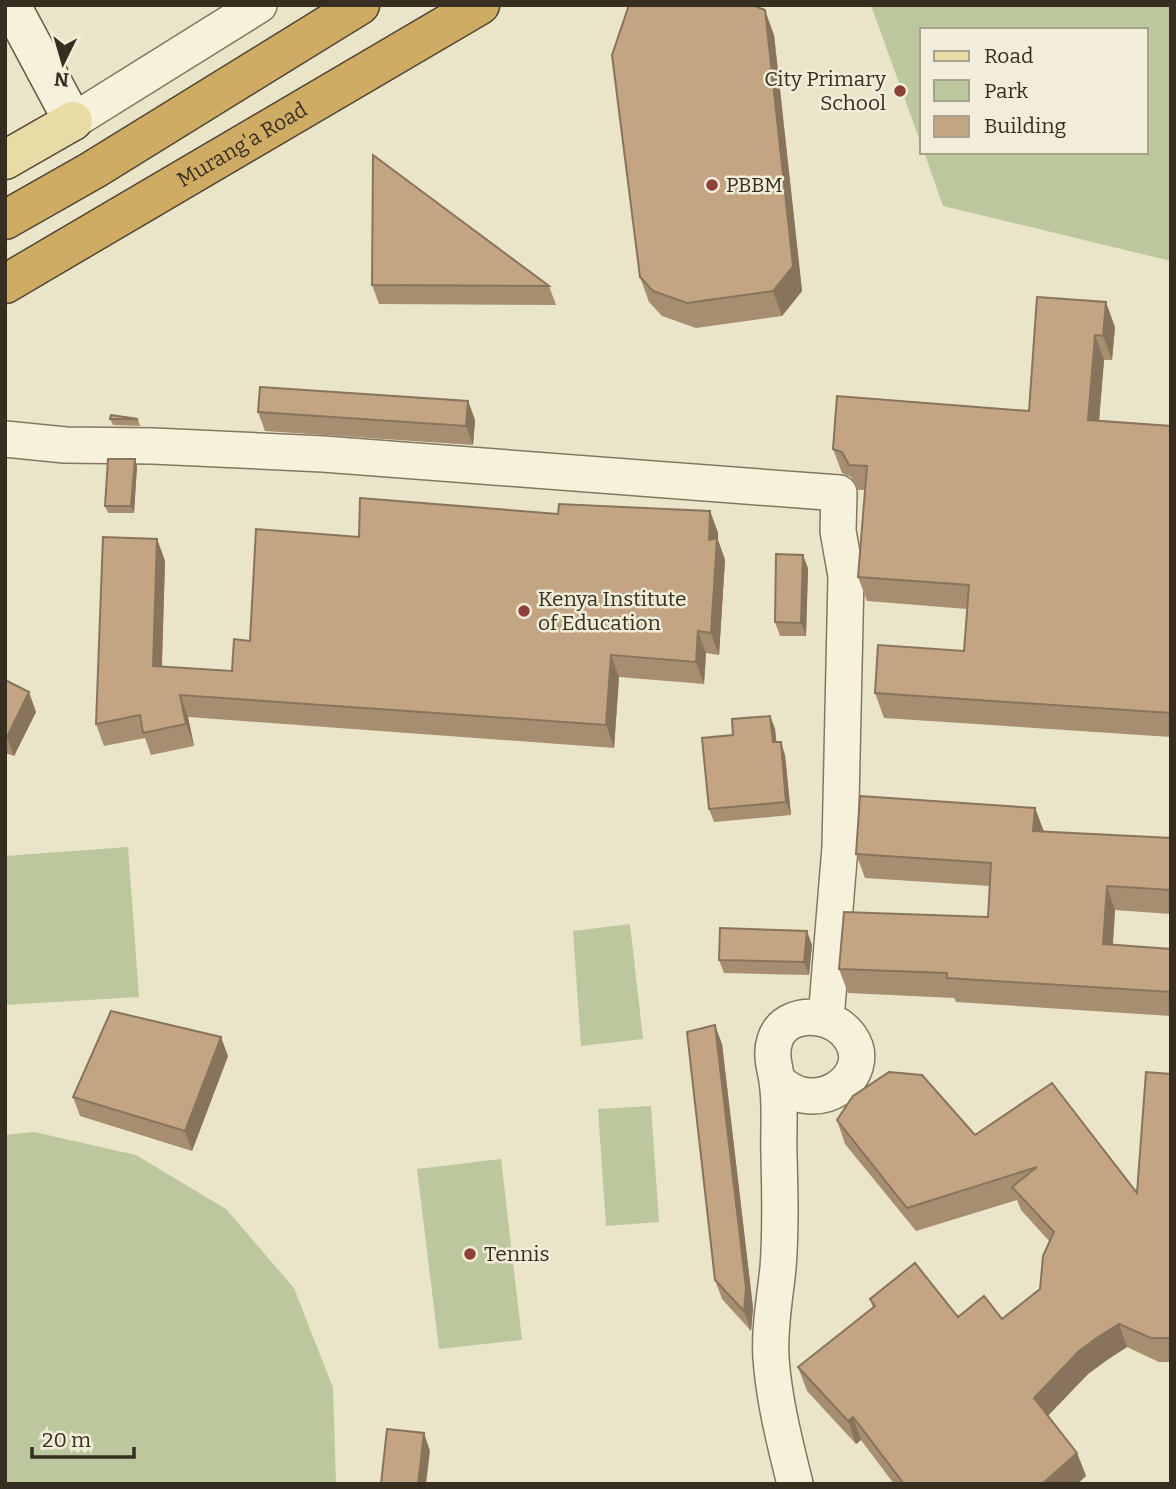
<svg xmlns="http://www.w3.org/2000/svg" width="1176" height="1489" viewBox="0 0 1176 1489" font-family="Bitter,serif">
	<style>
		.green { fill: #bdc79e }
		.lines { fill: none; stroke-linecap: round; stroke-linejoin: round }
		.street-casing { stroke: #847760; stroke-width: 38 }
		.secondary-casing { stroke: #665843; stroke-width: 41 }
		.primary-casing { stroke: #524533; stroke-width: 41 }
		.highway-casing { stroke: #524533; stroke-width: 41 }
		.street { stroke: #f5f1db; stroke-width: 35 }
		.secondary { stroke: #f5f1db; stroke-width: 38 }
		.primary { stroke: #e8dba6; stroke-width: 38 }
		.highway { stroke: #ceac64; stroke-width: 38 }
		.wall { fill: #a88e71 }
		.shaded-wall { fill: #88745c }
		.building { fill: #c3a583; stroke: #88745c; stroke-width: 2 }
		.poi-dot { fill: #8c4037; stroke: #f2edd8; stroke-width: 2.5 }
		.labels { text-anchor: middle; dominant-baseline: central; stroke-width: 5; stroke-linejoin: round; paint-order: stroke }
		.poi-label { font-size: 21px; fill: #362e21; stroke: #f2edd8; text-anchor: start }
		.street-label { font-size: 21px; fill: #362e21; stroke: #f2edd8 }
	</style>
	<rect width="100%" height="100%" fill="#eae4c9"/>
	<path class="green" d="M 871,5 L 1171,5 L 1171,261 L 943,206 L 924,152 L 1146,152 L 1146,30 L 922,30 L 922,147 Z
		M 128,847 L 139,997 L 5,1005 L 5,856 Z
		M 630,924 L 643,1039 L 581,1046 L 573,931 Z
		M 651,1106 L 659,1222 L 606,1226 L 598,1109 Z
		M 34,1132 L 136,1155 L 226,1209 L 294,1288 L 333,1388 L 336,1484 L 5,1484 L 5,1135 Z
		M 501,1159 L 522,1340 L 439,1349 L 417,1169 Z"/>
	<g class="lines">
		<g class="street-casing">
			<path id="street" d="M 73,121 L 259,5
				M 5,439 L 65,445 L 153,446 L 323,454 L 839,493 L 838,531 L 846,576 L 840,847 L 826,1019
				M 777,1080 C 816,1121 877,1075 850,1037 C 842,1026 831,1020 819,1018 C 801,1015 781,1021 775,1040 C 770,1055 775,1067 777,1081 C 781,1105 778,1132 779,1156 C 780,1194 781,1230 778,1268 C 775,1297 769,1329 771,1358 C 774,1401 785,1443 795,1484"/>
		</g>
		<g class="secondary-casing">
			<path id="secondary" d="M 11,5 L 73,121"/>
		</g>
		<g class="primary-casing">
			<path id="primary" d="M 5,160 L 73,121"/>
		</g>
		<g class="highway-casing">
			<g id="highway">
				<path d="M 5,220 L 93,170 L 360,5"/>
				<path id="s1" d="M 5,284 L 480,5"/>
			</g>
		</g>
		<use href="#street" class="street"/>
		<use href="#secondary" class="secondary"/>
		<use href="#primary" class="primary"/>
		<use href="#highway" class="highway"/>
	</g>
	<path class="wall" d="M 774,35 L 802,291 L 782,316 L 696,328 L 662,316 L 649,302 L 640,277 Z
		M 372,285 L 549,286 L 556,305 L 379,304 Z
		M 1037,297 L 1115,327 L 1112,360 L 1104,360 L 1099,421 L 1171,426 L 1171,737 L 884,718 L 875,693 L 964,651 L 967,609 L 867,601 L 858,577 L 865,490 L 858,490 L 851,477 L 842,473 L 833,449 L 1029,411 Z
		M 468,401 L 475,420 L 473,445 L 265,431 L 258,412 Z
		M 110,419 L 138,419 L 140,426 L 113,425 Z
		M 137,466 L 134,513 L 108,513 L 105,506 Z
		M 710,511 L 718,533 L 718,540 L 725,560 L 719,655 L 706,653 L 704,684 L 619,677 L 614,748 L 188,717 L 194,746 L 151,755 L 145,738 L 104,746 L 96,724 L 157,539 L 165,561 L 162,666 L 232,671 L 250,641 L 359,537 L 558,514 Z
		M 808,568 L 806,636 L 780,636 L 775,622 Z
		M 5,680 L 36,712 L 14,756 L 5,753 Z
		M 770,716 L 775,729 L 776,742 L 785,755 L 791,815 L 714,822 L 709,809 L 733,735 Z
		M 1035,808 L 1044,832 L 1171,838 L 1171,914 L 1115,910 L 1113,945 L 1171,949 L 1171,1016 L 956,1002 L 954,998 L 848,993 L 839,969 L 988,917 L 990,886 L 865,878 L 856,854 Z
		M 812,945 L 809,975 L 724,973 L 719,960 Z
		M 722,1044 L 753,1308 L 751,1331 L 722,1299 L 715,1280 Z
		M 228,1056 L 192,1151 L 80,1116 L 73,1097 Z
		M 1171,1074 L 1171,1362 L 1159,1362 L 1127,1347 L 1107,1360 L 1088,1374 L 1048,1415 L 1077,1453 L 1086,1476 L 1077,1484 L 894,1484 L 861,1440 L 856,1444 L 807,1391 L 798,1367 L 873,1308 L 870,1299 L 958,1317 L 1002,1319 L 1040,1289 L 1049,1241 L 1021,1210 L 1017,1200 L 916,1231 L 845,1144 L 837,1120 L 975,1135 L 1137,1193 Z"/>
	<path class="shaded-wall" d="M 765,10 L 774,35 L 802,291 L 782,316 L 773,291 Z
		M 1106,302 L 1115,327 L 1112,360 L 1103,336 Z
		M 1095,335 L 1104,360 L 1097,445 L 1088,420 Z
		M 468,401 L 475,420 L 473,445 L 466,426 Z
		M 135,459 L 137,466 L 134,513 L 131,506 Z
		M 710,511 L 718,533 L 718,540 L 725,560 L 719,655 L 711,633 L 709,540 Z
		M 157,539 L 165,561 L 161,688 L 153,666 Z
		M 803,555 L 808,568 L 806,636 L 801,623 Z
		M 698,631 L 706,653 L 704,684 L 696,662 Z
		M 611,655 L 619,677 L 614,748 L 606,725 Z
		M 29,692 L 36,712 L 14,756 L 7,737 Z
		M 180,695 L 188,717 L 194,746 L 186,724 Z
		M 770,716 L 775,729 L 778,756 L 773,742 Z
		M 781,742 L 785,755 L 791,815 L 786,802 Z
		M 1035,808 L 1044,832 L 1033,831 Z
		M 1107,886 L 1115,910 L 1111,968 L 1103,944 Z
		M 807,931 L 812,945 L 809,975 L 804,962 Z
		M 715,1025 L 722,1044 L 753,1308 L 751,1331 L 744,1311 Z
		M 221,1037 L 228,1056 L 192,1151 L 185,1131 Z
		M 1119,1324 L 1127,1347 L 1107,1360 L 1088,1374 L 1043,1421 L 1034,1398 L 1079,1351 L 1098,1337 Z
		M 853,1417 L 861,1440 L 856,1444 L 848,1421 Z
		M 424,1433 L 430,1451 L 426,1484 L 418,1484 Z
		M 1077,1453 L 1086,1476 L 1077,1484 L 1042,1484 Z"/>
	<path class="building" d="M 629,5 L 752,5 L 765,10 L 793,266 L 773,291 L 687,303 L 653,291 L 640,277 L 612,55 Z
		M 373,155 L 549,286 L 372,285 Z
		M 1037,297 L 1106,302 L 1103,336 L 1095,335 L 1088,420 L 1171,426 L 1171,713 L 875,693 L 878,645 L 964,651 L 969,585 L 858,577 L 867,466 L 849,465 L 842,452 L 833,449 L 837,396 L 1029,411 Z
		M 260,387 L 468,401 L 466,426 L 258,412 Z
		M 111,415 L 138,419 L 110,419 Z
		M 108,459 L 135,459 L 131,506 L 105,506 Z
		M 360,498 L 558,514 L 559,504 L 710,511 L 709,540 L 717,538 L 711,633 L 698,631 L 696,662 L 611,655 L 606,725 L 180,695 L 186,724 L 143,733 L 140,715 L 96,724 L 103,537 L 157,539 L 153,666 L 232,671 L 234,639 L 250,641 L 256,529 L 359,537 Z
		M 776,554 L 803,555 L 801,623 L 775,622 Z
		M 5,680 L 29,692 L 7,737 L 5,736 Z
		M 770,716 L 773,742 L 781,742 L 786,802 L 709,809 L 702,738 L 733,735 L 732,719 Z
		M 860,796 L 1035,808 L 1033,831 L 1171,838 L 1171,890 L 1107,886 L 1103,944 L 1171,949 L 1171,992 L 947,978 L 947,973 L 839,969 L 844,912 L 988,917 L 991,863 L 856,854 Z
		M 720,928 L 807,931 L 804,962 L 719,960 Z
		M 111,1011 L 221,1037 L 185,1131 L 73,1097 Z
		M 715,1025 L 746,1288 L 744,1311 L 715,1280 L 687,1032 Z
		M 889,1072 L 922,1075 L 975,1135 L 1052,1083 L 1137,1193 L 1146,1072 L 1171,1074 L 1171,1338 L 1151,1338 L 1119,1324 L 1098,1337 L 1079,1351 L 1034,1398 L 1077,1453 L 1042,1484 L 904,1484 L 853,1417 L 848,1421 L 798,1367 L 875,1306 L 870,1299 L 915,1263 L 958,1317 L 984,1296 L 1002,1319 L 1040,1289 L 1043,1256 L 1054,1232 L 1012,1187 L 1037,1167 L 907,1208 L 837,1120 L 853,1096 Z
		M 387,1429 L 424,1433 L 418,1484 L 381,1484 Z"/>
	<g class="poi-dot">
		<circle cx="900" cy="91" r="7"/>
		<circle cx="712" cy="185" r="7"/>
		<circle cx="524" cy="611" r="7"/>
		<circle cx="470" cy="1254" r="7"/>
	</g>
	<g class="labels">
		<g class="poi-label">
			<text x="886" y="79" text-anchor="end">City Primary<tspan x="886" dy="24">School</tspan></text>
			<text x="726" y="185">PBBM</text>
			<text x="538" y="599">Kenya Institute<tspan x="538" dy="24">of Education</tspan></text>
			<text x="484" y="1254">Tennis</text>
		</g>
		<g class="street-label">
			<text stroke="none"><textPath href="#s1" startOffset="275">Murang'a Road</textPath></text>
		</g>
	</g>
	<rect width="1176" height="1489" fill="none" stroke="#362e21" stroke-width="14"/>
	<rect x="920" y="28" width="228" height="126" fill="#f2edd8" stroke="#a7a18f" stroke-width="2"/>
	<rect x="934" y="51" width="35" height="10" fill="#e8dba6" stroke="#a7a18f" stroke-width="2"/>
	<text x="984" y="63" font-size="21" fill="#362e21">Road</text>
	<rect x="934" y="80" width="35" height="21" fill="#bdc79e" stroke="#a7a18f" stroke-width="2"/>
	<text x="984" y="98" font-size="21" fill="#362e21">Park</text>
	<rect x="934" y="116" width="35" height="21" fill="#c3a583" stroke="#a7a18f" stroke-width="2"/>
	<text x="984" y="133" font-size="21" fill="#362e21">Building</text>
	<g transform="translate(63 63) rotate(185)" stroke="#f2edd8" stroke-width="5" paint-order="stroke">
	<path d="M0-5L12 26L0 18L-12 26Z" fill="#362e21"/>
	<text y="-10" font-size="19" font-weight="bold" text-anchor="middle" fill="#362e21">N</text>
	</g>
	<path d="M32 1447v10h102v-10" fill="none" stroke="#362e21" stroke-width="3.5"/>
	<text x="42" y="1447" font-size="21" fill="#362e21" stroke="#f2edd8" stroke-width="5" paint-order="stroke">20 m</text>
</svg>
